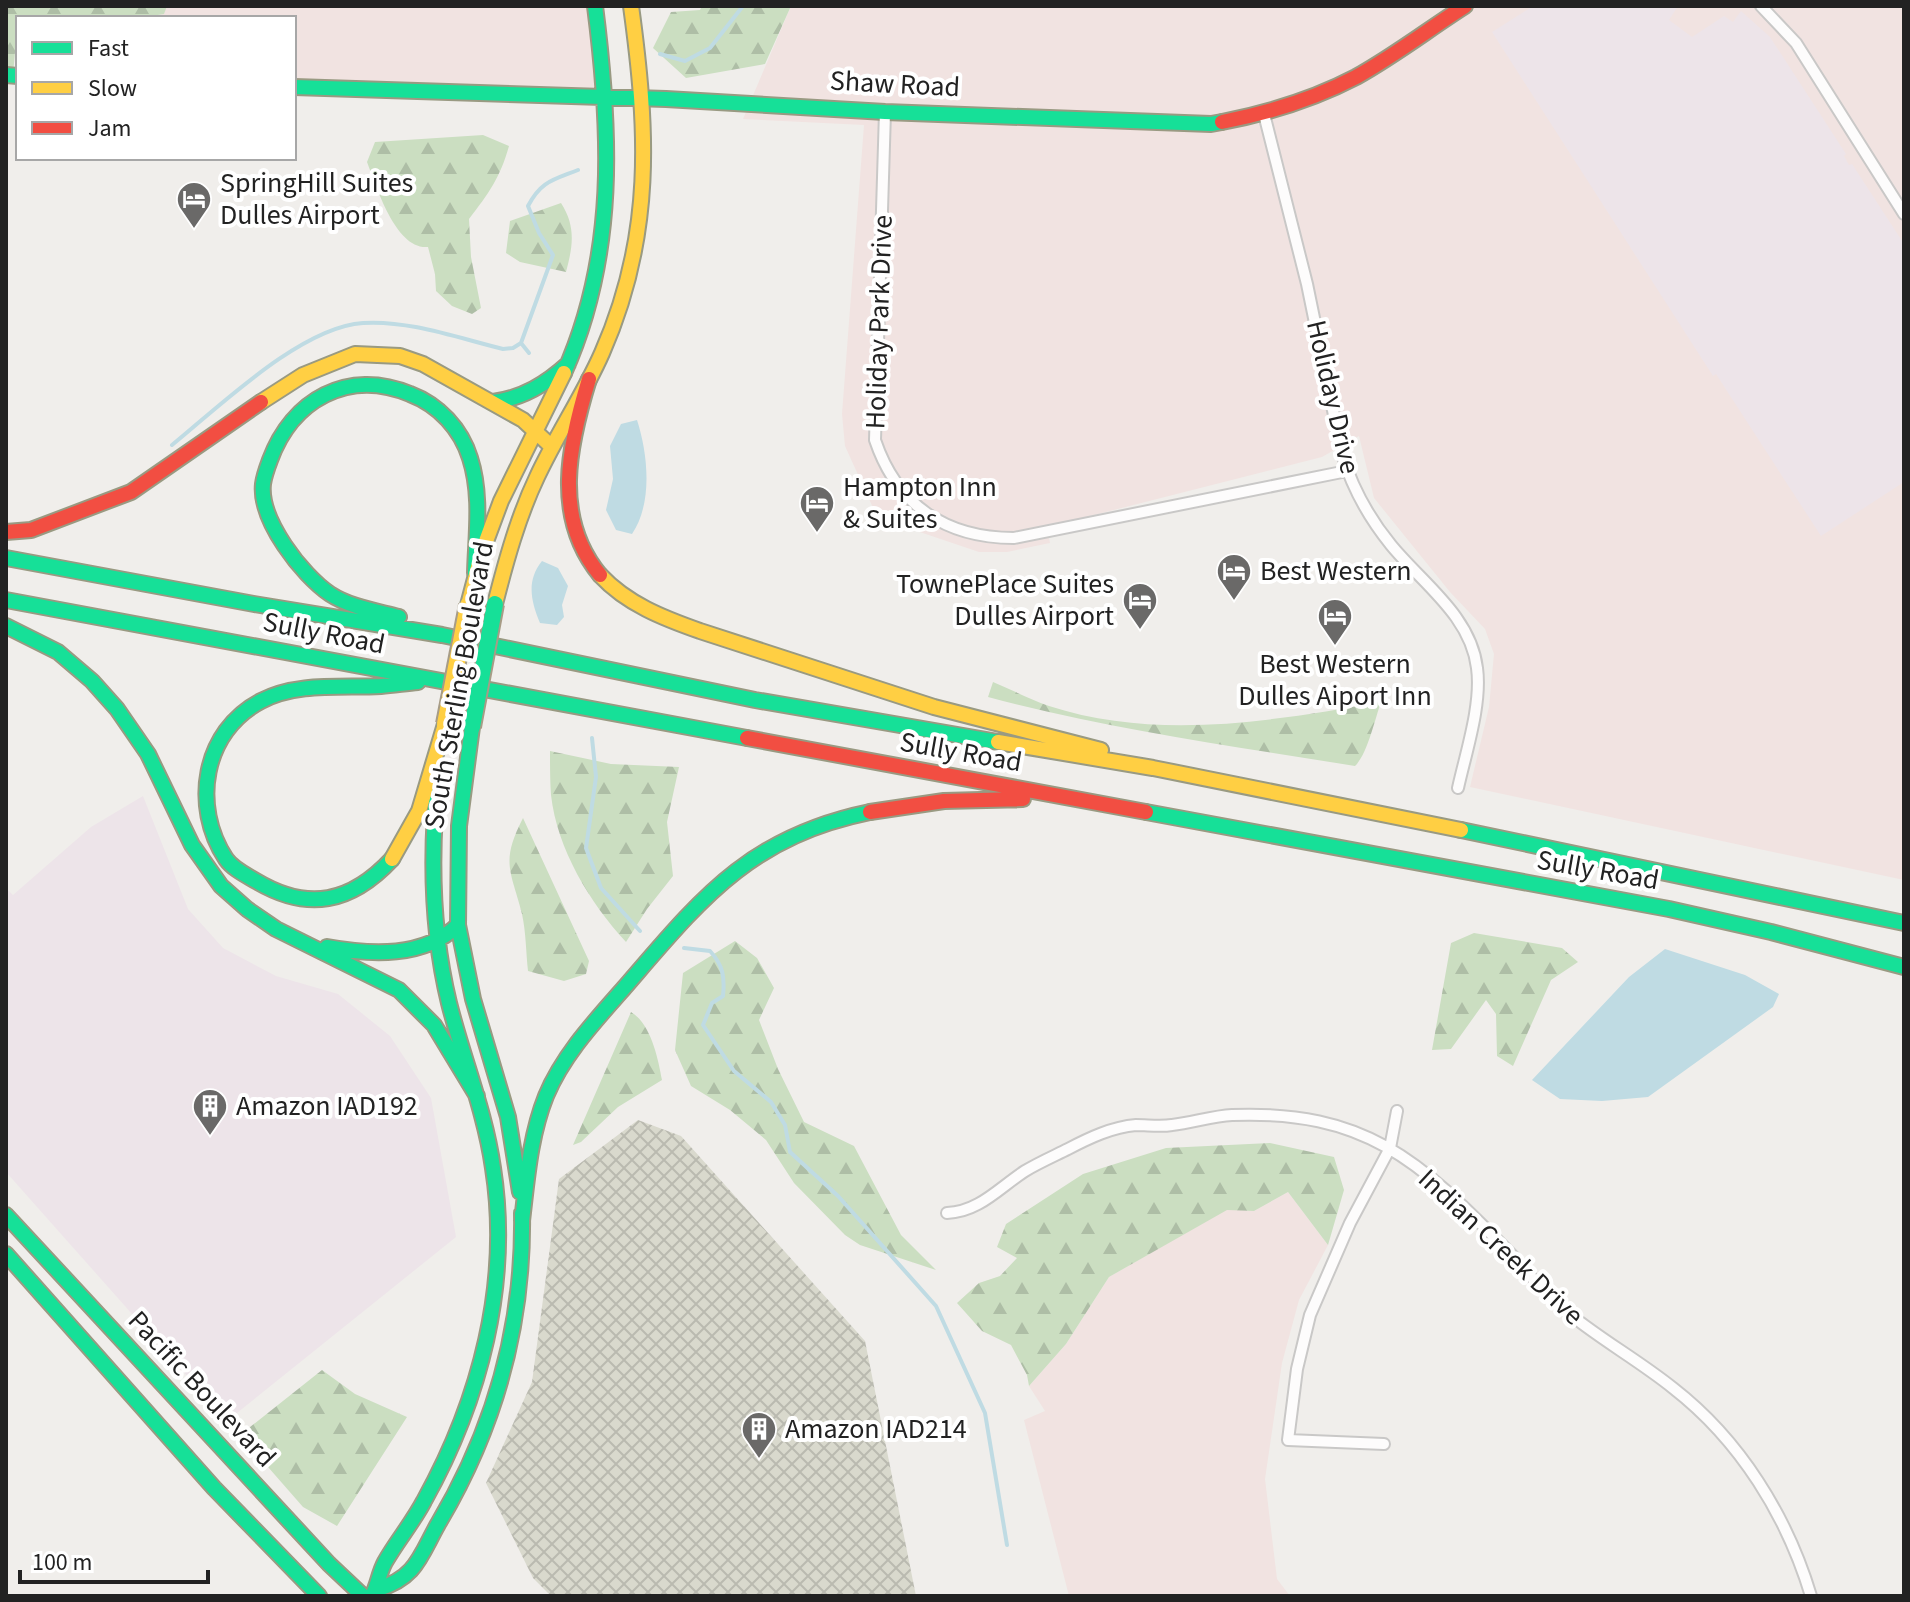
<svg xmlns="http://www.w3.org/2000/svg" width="1910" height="1602" viewBox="0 0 1910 1602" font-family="'Source Sans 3',sans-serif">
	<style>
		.commercial { fill: #f1e3e1 }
		.industrial { fill: #ede4e9 }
		.construction { fill: url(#construction-cross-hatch) }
		.forest { fill: url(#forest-firs) }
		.water { fill: #bfdbe3 }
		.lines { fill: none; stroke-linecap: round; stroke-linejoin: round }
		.stream { stroke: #bfdbe3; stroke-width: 4 }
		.street-casing { stroke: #c9c8c7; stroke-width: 14 }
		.fast-casing { stroke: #999a82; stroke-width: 18 }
		.slow-casing { stroke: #999a82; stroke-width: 18 }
		.jam-casing { stroke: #999a82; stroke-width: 18 }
		.street { stroke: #fdfcfc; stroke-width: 10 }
		.fast { stroke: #16e098; stroke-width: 14 }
		.slow { stroke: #ffcf43; stroke-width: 14 }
		.jam { stroke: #f24e42; stroke-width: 14 }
		.fast-bridge-casing { stroke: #a79c86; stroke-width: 20; stroke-linecap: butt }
		.slow-bridge-casing { stroke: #a79c86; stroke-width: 20; stroke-linecap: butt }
		.fast-bridge { stroke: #16e098; stroke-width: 16 }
		.slow-bridge { stroke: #ffcf43; stroke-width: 16 }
		.labels { text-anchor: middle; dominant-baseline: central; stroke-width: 8; stroke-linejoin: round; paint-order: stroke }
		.street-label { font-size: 28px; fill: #222; stroke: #fff }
		.poi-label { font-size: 28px; fill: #222; stroke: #fff; text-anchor: start }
	</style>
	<defs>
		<pattern id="construction-cross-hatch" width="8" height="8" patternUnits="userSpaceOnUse" patternTransform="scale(2)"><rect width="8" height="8" fill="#d9d9cd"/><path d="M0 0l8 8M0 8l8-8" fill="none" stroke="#babab0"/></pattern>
		<pattern id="forest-firs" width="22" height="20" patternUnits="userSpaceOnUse" patternTransform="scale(2)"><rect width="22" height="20" fill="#cbdec1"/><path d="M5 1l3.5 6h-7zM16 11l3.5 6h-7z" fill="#aebea6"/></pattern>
	</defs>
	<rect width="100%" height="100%" fill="#f0eeeb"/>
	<path class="commercial" d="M 167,6 L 595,6 L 607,99 L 294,87 L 294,18 L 139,18 L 163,14 Z
		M 791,6 L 1904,6 L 1904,880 L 1470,787 L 1489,707 L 1494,654 L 1485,629 L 1450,592 L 1374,498 L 1359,436 L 1322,457 L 1047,527 L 1050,543 L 1007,552 L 979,552 L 902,526 L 884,532 L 845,446 L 842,414 L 864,125 L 743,119 Z
		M 1288,1192 L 1328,1245 L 1299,1300 L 1282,1363 L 1265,1479 L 1277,1579 L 1290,1596 L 1069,1596 L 1024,1420 L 1045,1411 L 1029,1386 L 1066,1344 L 1109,1277 L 1227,1209 L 1254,1211 Z"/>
	<path class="industrial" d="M 1533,6 L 1678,6 L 1669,20 L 1692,37 L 1724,16 L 1733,22 L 1741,11 L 1770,37 L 1846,154 L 1844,156 L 1849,165 L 1852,164 L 1904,244 L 1904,482 L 1821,536 L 1716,374 L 1713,376 L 1492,32 Z
		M 143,796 L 188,909 L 223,948 L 276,976 L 338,994 L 390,1036 L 431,1098 L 456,1237 L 227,1421 L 6,1172 L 6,888 L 13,895 L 91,827 Z"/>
	<path class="construction" d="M 638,1120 L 681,1136 L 865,1341 L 916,1596 L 551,1596 L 533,1578 L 486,1483 L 532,1382 L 559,1179 Z"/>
	<path class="forest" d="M 6,6 L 167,6 L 164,14 L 139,18 L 18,18 L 13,75 L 6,75 Z
		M 702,6 L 791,6 L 765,64 L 686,78 L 653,48 L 671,12 L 700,10 Z
		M 483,135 L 509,146 C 500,178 489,193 469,219 L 471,257 L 481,308 L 472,314 L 452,306 L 436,291 L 435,274 L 428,247 C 396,250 377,188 367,162 L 375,142 Z
		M 561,203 C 576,226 573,246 566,272 L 520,262 L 506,253 L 510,221 Z
		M 993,682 C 1012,690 1030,699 1049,706 C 1157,741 1273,721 1381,702 C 1375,719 1367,755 1355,766 C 1232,746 1109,729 988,697 Z
		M 550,751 L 611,764 L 679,767 L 667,822 L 673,876 L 647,909 L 626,942 C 590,903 557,849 551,795 C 550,780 550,766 550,751 Z
		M 523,818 L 589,961 L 586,974 L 564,981 L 528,971 C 526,953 526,932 522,914 C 511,870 500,863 523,818 Z
		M 1474,933 L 1562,948 L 1578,962 L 1551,980 L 1513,1066 L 1497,1056 L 1496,1014 L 1486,1000 L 1451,1049 L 1432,1050 L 1451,943 Z
		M 735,941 L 757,958 L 774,988 L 759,1020 L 778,1069 L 804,1122 L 854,1146 L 901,1235 L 936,1270 L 860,1245 L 845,1235 L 794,1183 L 766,1140 L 730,1110 L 691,1086 L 675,1050 L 683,973 Z
		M 631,1012 C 651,1024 658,1058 662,1080 L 618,1107 L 581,1142 L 573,1145 Z
		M 1270,1143 L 1334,1157 L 1344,1190 L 1328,1245 L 1288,1192 L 1254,1211 L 1227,1210 L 1109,1277 L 1066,1344 L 1029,1386 L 1027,1375 L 1011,1345 L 982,1331 L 957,1303 L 979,1283 L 1000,1276 L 1017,1258 L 997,1247 L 1006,1224 L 1083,1174 L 1166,1148 Z
		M 322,1370 L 355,1394 L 407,1417 L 337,1526 L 303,1507 L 240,1435 Z"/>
	<path class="water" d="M 637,420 C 648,454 653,503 632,534 L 616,530 L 606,510 L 613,479 L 610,446 L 621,424 Z
		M 542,561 L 558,568 L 568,586 L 562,605 L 564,617 L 557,625 L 540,623 C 531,601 526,581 542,561 Z
		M 1665,949 L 1745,975 L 1779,994 L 1773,1007 L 1648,1097 L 1602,1101 L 1560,1099 L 1532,1080 L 1629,977 Z"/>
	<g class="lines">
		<path class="stream" d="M 660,54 L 685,61 L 710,48 L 743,6
			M 521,343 L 529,353
			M 172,445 C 220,406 301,327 363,323 C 409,320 458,338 503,349 L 513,348 L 521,343 L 553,255 L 539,233 L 528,206 C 541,181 553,180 578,170
			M 592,738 L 596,777 L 586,848 L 601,888 L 640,931
			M 684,948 L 710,951 C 723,965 725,977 723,996 L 712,1003 L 703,1025 L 734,1071 L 771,1102 L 785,1125 L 790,1152 L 838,1196 L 936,1306 L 985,1413 L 1007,1545"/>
		<g class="street-casing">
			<path id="street" d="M 1761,6 L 1796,43 L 1904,214
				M 885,112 L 875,440 C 897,505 945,538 1014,538 L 1347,471
				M 1264,114 L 1307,284 L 1342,454 C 1352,487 1369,518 1391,545 C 1422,583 1471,616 1477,668 C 1482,704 1466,752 1458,788
				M 947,1213 C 979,1212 1000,1187 1025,1171 C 1038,1163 1054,1156 1068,1149 C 1089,1138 1112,1127 1136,1125 C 1148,1125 1160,1127 1172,1125 C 1192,1123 1212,1116 1232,1115 C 1365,1110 1419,1160 1507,1250 C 1526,1269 1540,1290 1561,1307 C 1596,1337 1637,1359 1673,1388 C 1740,1440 1787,1516 1811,1596
				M 1384,1444 L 1288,1440 L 1297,1369 L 1310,1315 L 1350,1223 L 1390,1148 L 1397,1111"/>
		</g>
		<g class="fast-casing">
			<path id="fast" d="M 6,75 L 18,76
				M 294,87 L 666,99 L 885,112 L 1211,124 L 1222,122
				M 564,373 C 617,255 611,131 595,6
				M 493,402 C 523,398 546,384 568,364
				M 6,558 L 254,604 L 442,635 L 755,700 L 998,742
				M 6,600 L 747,738
				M 399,617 C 376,611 350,607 330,594 C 302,575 259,520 263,484 C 264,476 267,468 270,460 C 292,400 348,368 410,394 C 439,405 461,429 470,458 C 482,495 476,535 475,573
				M 6,626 L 58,652 L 92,681 L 117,709 L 148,754 L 192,845 L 221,886 L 247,909 L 276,929 L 399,990 L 434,1025 L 477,1096
				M 1146,812 L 1669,909 L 1771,932 L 1904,967
				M 1461,830 L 1904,923
				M 392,859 C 351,903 308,912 256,881 C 246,875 233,869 226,859 C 191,806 203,731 261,701 C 297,682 342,688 381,686 C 394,685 406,683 418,682
				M 458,925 L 473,999 L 508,1117 L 520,1192
				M 458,925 L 459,826 L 472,727
				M 327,947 C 371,955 424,958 458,925
				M 6,1215 L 329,1564 L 363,1596
				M 522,1221 C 527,1179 530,1136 546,1096 C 563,1055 595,1021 624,988 C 700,900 748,837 870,812
				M 6,1254 L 214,1488 L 319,1596
				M 378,1589 C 416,1578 420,1556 438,1524 C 495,1428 524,1325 522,1213
				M 372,1596 C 378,1585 379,1573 385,1562 C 397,1541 413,1522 424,1501 C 480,1400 511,1283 493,1168 C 485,1111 463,1059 449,1003 C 430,925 430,847 439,768"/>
		</g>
		<g class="slow-casing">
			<path id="slow" d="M 261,402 L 303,375 L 355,354 L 400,356 L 423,364 L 523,420 L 552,447
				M 600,575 C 627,604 663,618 700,631 L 934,707 L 1101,750
				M 495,604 C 506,561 518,517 537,477 C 557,434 583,396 602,353 C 654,235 648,130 631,6
				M 468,605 L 482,552 L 501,501 L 564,373
				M 998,742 L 1153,768 L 1461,830
				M 392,859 L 419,811 L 445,724"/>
		</g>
		<g class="jam-casing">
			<path id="jam" d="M 1222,122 C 1268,113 1314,99 1356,77 C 1394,56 1429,29 1465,6
				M 589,379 C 569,444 552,517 600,575
				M 6,532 L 31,530 L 131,492 L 261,402
				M 747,738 L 1146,812
				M 870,812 L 944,801 L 1023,799"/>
		</g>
		<use href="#street" class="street"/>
		<use href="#fast" class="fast"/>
		<use href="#slow" class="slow"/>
		<use href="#jam" class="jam"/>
		<g class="fast-bridge-casing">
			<path id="fast-bridge" d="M 472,727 L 495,604"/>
		</g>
		<g class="slow-bridge-casing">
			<path id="slow-bridge" d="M 445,724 L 468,605"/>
		</g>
		<use href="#fast-bridge" class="fast-bridge"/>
		<use href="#slow-bridge" class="slow-bridge"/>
	</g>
	<defs>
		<g id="hotel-pin" transform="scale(1.8)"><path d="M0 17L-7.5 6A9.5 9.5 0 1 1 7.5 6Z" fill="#6a6968" stroke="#fff"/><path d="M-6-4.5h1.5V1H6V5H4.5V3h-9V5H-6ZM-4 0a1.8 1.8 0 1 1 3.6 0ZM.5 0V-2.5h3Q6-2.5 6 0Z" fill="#fff"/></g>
		<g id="building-pin" transform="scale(1.8)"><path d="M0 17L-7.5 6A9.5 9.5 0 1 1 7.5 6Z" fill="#6a6968" stroke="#fff"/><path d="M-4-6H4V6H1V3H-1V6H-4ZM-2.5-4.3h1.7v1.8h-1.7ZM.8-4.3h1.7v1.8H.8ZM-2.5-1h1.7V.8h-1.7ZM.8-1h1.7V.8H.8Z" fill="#fff"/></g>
	</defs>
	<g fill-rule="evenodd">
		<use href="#hotel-pin" x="194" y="199"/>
		<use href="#hotel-pin" x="817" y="503"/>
		<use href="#hotel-pin" x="1234" y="571"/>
		<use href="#hotel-pin" x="1140" y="600"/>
		<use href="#hotel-pin" x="1335" y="616"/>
		<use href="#building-pin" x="210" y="1106"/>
		<use href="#building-pin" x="759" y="1429"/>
	</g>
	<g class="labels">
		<g class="street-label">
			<text transform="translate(895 84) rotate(3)">Shaw Road</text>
			<text transform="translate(879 322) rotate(-88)">Holiday Park Drive</text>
			<text transform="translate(1333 397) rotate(77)">Holiday Drive</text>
			<text transform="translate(324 633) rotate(11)">Sully Road</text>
			<text transform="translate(459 685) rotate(-80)">South Sterling Boulevard</text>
			<text transform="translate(961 752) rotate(10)">Sully Road</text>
			<text transform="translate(1598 870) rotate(10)">Sully Road</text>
			<text transform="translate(1501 1247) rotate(43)">Indian Creek Drive</text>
			<text transform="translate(202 1389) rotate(47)">Pacific Boulevard</text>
		</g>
		<g class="poi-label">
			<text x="220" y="183">SpringHill Suites<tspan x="220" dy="32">Dulles Airport</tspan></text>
			<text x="843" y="487">Hampton Inn<tspan x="843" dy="32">&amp; Suites</tspan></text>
			<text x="1260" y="571">Best Western</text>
			<text x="1114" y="584" text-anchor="end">TownePlace Suites<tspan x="1114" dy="32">Dulles Airport</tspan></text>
			<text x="1335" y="664" text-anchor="middle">Best Western<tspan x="1335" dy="32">Dulles Aiport Inn</tspan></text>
			<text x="236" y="1106">Amazon IAD192</text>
			<text x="785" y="1429">Amazon IAD214</text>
		</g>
	</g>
	<rect width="1910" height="1602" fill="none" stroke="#222222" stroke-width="16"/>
	<rect x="16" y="16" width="280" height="144" fill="#ffffff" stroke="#a7a7a7" stroke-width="2"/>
	<rect x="32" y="42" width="40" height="12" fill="#16e098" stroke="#a7a7a7" stroke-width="2"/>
	<text x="88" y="56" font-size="24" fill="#222222">Fast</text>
	<rect x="32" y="82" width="40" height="12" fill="#ffcf43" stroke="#a7a7a7" stroke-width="2"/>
	<text x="88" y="96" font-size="24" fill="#222222">Slow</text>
	<rect x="32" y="122" width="40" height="12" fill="#f24e42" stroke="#a7a7a7" stroke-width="2"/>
	<text x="88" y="136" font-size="24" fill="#222222">Jam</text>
	<path d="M20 1570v12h188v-12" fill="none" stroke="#222222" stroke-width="4"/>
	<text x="32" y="1570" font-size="24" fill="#222222" stroke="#ffffff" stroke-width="6" paint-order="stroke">100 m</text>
</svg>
